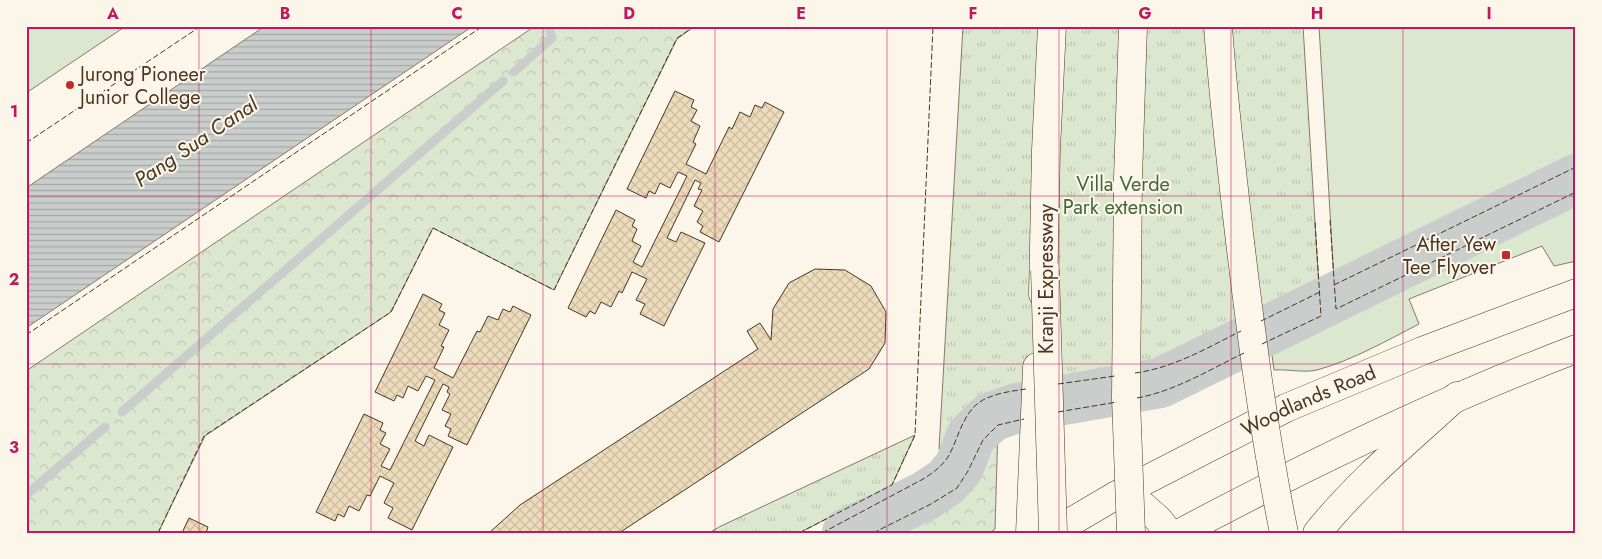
<svg xmlns="http://www.w3.org/2000/svg" width="1602" height="559" viewBox="0 0 1602 559" font-family="Jost,sans-serif">
	<style>
		.grass { fill: #dce7d0; stroke: #887966 }
		.forest { fill: url(#forest-crowns); stroke: #887966 }
		.park { fill: url(#park-tufts); stroke: #887966 }
		.water { fill: url(#water-rules); stroke: #887966 }
		.lines { fill: none; stroke-linecap: round; stroke-linejoin: round }
		.stream { stroke: #c9cecd; stroke-width: 9 }
		.river { stroke: #c9cecd; stroke-width: 50 }
		.building { fill: url(#building-cross-hatch); stroke: #4a3520 }
		.major-casing { stroke: #4a3520; stroke-width: 29 }
		.highway-casing { stroke: #4a3520; stroke-width: 29 }
		.major { stroke: #fbf6e9; stroke-width: 28 }
		.highway { stroke: #fbf6e9; stroke-width: 28 }
		.highway-bridge-casing { stroke: #4a3520; stroke-width: 29; stroke-linecap: butt }
		.highway-bridge { stroke: #fbf6e9; stroke-width: 28 }
		.fence { stroke: #4a3520; stroke-width: 1; stroke-dasharray: 6 2.5; stroke-linecap: butt }
		.grid { fill: none; stroke: #c2185b; stroke-width: 1; stroke-opacity: 0.55 }
		.poi-dot { fill: #c62828; stroke: #fbf6e9; stroke-width: 2 }
		.labels { text-anchor: middle; dominant-baseline: central; stroke-width: 4; stroke-linejoin: round; paint-order: stroke }
		.poi-label { font-size: 20px; fill: #4a3520; stroke: #fbf6e9; text-anchor: start }
		.park-label { font-size: 20px; fill: #436837; stroke: #fbf6e9 }
		.street-label { font-size: 20px; fill: #4a3520; stroke: #fbf6e9 }
		.water-label { font-size: 21px; font-style: italic; fill: #4a3520; stroke: #fbf6e9 }
		.neatline { fill: none; stroke: #c2185b; stroke-width: 2 }
		.grid-label { font-size: 16px; text-anchor: middle; font-weight: bold; fill: #c2185b }
	</style>
	<defs>
		<pattern id="forest-crowns" width="20" height="18" patternUnits="userSpaceOnUse" patternTransform="scale(1.25)"><rect width="20" height="18" fill="#dce7d0"/><path d="M2 6a3 3 0 1 1 6 0M12 15a3 3 0 1 1 6 0" fill="none" stroke="#bec7b2"/></pattern>
		<pattern id="park-tufts" width="24" height="20" patternUnits="userSpaceOnUse" patternTransform="scale(1.25)"><rect width="24" height="20" fill="#dce7d0"/><path d="M3 7l-1-3M5 7V3M7 7l1-3M15 17l-1-3M17 17v-4M19 17l1-3" fill="none" stroke="#bec7b2"/></pattern>
		<pattern id="water-rules" width="6" height="5" patternUnits="userSpaceOnUse" patternTransform="scale(1.25)"><rect width="6" height="5" fill="#c9cecd"/><path d="M0 2.5h6" fill="none" stroke="#a5a8a6"/></pattern>
		<pattern id="building-cross-hatch" width="8" height="8" patternUnits="userSpaceOnUse" patternTransform="scale(1.25)"><rect width="8" height="8" fill="#ecdcbc"/><path d="M0 0l8 8M0 8l8-8" fill="none" stroke="#ccbda1"/></pattern>
	</defs>
	<rect width="100%" height="100%" fill="#fbf6e9"/>
	<path class="grass" d="M 26,26 L 126,26 L 26,93 Z
		M 1319,26 L 1576,26 L 1576,159 L 1334,280 Z
		M 1576,192 L 1576,261 L 1554,266 L 1542,246 L 1409,299 L 1419,324 C 1386,341 1353,360 1317,370 C 1305,373 1287,369 1274,370 L 1270,340 Z"/>
	<path class="forest" d="M 535,26 L 695,26 L 677,39 L 554,290 L 433,228 L 391,312 L 205,436 L 158,533 L 26,533 L 26,371 Z
		M 998,425 L 995,529 L 989,533 L 880,533 C 902,514 935,508 956,488 C 970,476 973,456 982,441 C 986,435 993,430 998,425 Z"/>
	<path class="park" d="M 963,26 L 1303,26 L 1319,288 L 1169,361 L 1154,367 L 1006,390 L 972,403 L 956,420 L 939,449 Z
		M 915,435 L 892,485 L 799,533 L 709,533 L 719,527 Z"/>
	<path class="water" d="M 265,26 L 473,26 L 26,328 L 26,188 Z"/>
	<g class="lines">
		<path class="stream" d="M 514,72 L 552,38 L 548,26
			M 122,412 L 503,81
			M 26,495 L 105,427"/>
		<path class="river" d="M 847,533 L 925,496 L 946,482 L 959,467 L 971,436 L 991,417 L 1017,408 L 1160,383 L 1576,179"/>
	</g>
	<path class="building" d="M 675,91 L 694,100 L 691,107 L 697,110 L 691,121 L 700,126 L 693,142 L 696,144 L 686,164 L 706,174 L 729,127 L 732,129 L 740,112 L 750,117 L 755,105 L 762,108 L 765,102 L 784,112 L 719,242 L 700,232 L 703,226 L 697,222 L 703,211 L 694,206 L 702,190 L 698,189 L 701,183 L 695,180 L 667,238 L 676,242 L 681,232 L 705,243 L 664,326 L 640,314 L 645,304 L 636,300 L 647,279 L 632,272 L 622,293 L 619,291 L 611,307 L 601,302 L 595,314 L 590,311 L 586,317 L 568,308 L 616,210 L 635,220 L 632,226 L 637,229 L 632,241 L 641,246 L 633,262 L 642,267 L 687,176 L 678,172 L 670,188 L 660,183 L 655,194 L 649,191 L 646,198 L 627,189 Z
		M 815,269 L 845,270 L 871,286 L 886,312 L 885,343 L 869,369 L 619,533 L 489,533 L 520,505 L 758,349 L 747,331 L 760,323 L 771,340 L 773,309 L 789,283 Z
		M 423,294 L 442,304 L 439,310 L 445,313 L 439,325 L 449,330 L 441,346 L 444,347 L 434,368 L 453,378 L 477,331 L 480,332 L 488,316 L 498,320 L 503,309 L 510,312 L 513,306 L 531,315 L 467,445 L 448,436 L 451,429 L 445,426 L 451,414 L 442,410 L 450,394 L 447,392 L 449,387 L 443,384 L 415,441 L 424,446 L 429,435 L 453,447 L 412,530 L 388,518 L 393,508 L 384,503 L 394,483 L 380,476 L 370,496 L 367,495 L 359,511 L 349,506 L 344,517 L 338,514 L 335,521 L 316,512 L 364,414 L 383,423 L 380,430 L 386,433 L 380,444 L 390,449 L 381,466 L 390,470 L 435,380 L 426,376 L 418,391 L 408,386 L 403,398 L 397,395 L 394,401 L 375,392 Z
		M 189,518 L 208,527 L 206,533 L 182,533 Z"/>
	<g class="lines">
		<g class="major-casing">
			<g id="major">
				<path id="s1" d="M 1052,533 L 1115,496 L 1286,408 L 1422,351 L 1576,293"/>
				<path d="M 1180,533 C 1309,464 1440,401 1576,349"/>
			</g>
		</g>
		<g class="highway-casing">
			<path id="highway" d="M 1043,294 L 1046,150 L 1052,26
				M 1115,496 L 1141,504 L 1158,519 L 1169,533
				M 1030,533 L 1037,367
				M 1317,533 C 1358,482 1409,440 1457,396"/>
		</g>
		<use href="#major" class="major"/>
		<use href="#highway" class="highway"/>
		<g class="highway-bridge-casing">
			<path id="highway-bridge" d="M 1218,26 C 1223,96 1231,164 1239,233 C 1251,334 1264,434 1284,533
				M 1045,270 L 1053,533
				M 1131,533 L 1126,398 L 1128,178 L 1133,26"/>
		</g>
		<use href="#highway-bridge" class="highway-bridge"/>
		<path class="fence" d="M 26,143 L 201,26
			M 1330,220 L 1336,309 L 1576,192
			M 1334,285 L 1576,167
			M 1261,321 L 1320,292
			M 26,335 L 483,26
			M 1262,344 L 1321,316 L 1315,222
			M 1135,373 C 1173,368 1207,348 1241,331
			M 1058,384 L 1115,376
			M 1137,398 C 1175,391 1209,370 1244,353
			M 1058,412 L 1117,402
			M 158,533 L 204,436 L 391,312 L 433,228 L 554,290 L 677,38 L 695,26
			M 799,533 L 892,485 L 915,435 L 933,26
			M 822,533 L 925,478 C 934,472 942,466 948,457 C 959,438 963,409 985,399 C 997,393 1012,391 1026,389
			M 873,533 L 931,504 L 957,488 L 968,471 L 983,440 L 998,425 L 1024,419"/>
	</g>
	<path class="grid" d="M 199,26 L 199,533M 371,26 L 371,533M 543,26 L 543,533M 715,26 L 715,533M 887,26 L 887,533M 1059,26 L 1059,533M 1231,26 L 1231,533M 1403,26 L 1403,533M 26,196 L 1576,196M 26,364 L 1576,364"/>
	<g class="poi-dot">
		<circle cx="70" cy="85" r="5"/>
		<rect x="1501" y="250" width="10" height="10" rx="2.5"/>
	</g>
	<g class="labels">
		<g class="poi-label">
			<text x="80" y="74">Jurong Pioneer<tspan x="80" dy="23">Junior College</tspan></text>
			<text x="1496" y="244" text-anchor="end">After Yew<tspan x="1496" dy="23">Tee Flyover</tspan></text>
		</g>
		<g class="park-label">
			<text x="1123" y="184">Villa Verde<tspan x="1123" dy="23">Park extension</tspan></text>
		</g>
		<g class="street-label">
			<text transform="translate(1046 279) rotate(-90)">Kranji Expressway</text>
			<text stroke="none"><textPath href="#s1" startOffset="289">Woodlands Road</textPath></text>
		</g>
		<g class="water-label">
			<text transform="translate(196 142) rotate(-34)">Pang Sua Canal</text>
		</g>
	</g>
	<rect width="1602" height="559" fill="none" stroke="#fbf6e9" stroke-width="55"/>
	<rect x="28" y="28" width="1546" height="504" class="neatline"/>
	<g class="grid-label">
		<text x="113" y="19">A</text>
		<text x="285" y="19">B</text>
		<text x="457" y="19">C</text>
		<text x="629" y="19">D</text>
		<text x="801" y="19">E</text>
		<text x="973" y="19">F</text>
		<text x="1145" y="19">G</text>
		<text x="1317" y="19">H</text>
		<text x="1489" y="19">I</text>
		<text x="14" y="117">1</text>
		<text x="14" y="285">2</text>
		<text x="14" y="453">3</text>
	</g>
</svg>
